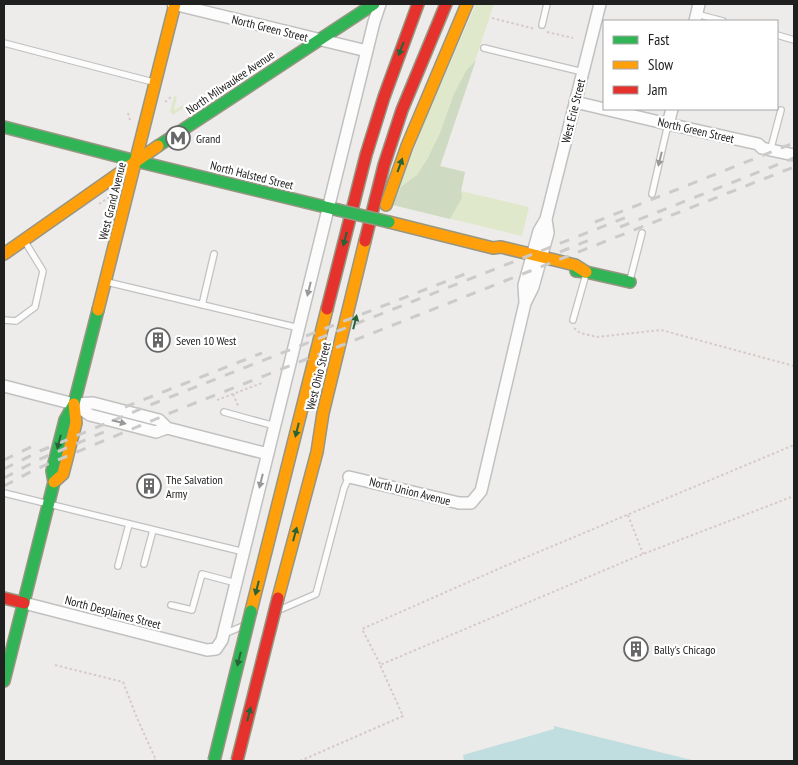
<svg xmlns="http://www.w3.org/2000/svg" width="798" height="765" viewBox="0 0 798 765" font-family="'PT Sans Narrow',sans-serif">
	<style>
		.grass { fill: #dfe8cb }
		.forest { fill: #cedac1 }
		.water { fill: #c0dddf }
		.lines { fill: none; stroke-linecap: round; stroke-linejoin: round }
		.lane-casing { stroke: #c1c1c0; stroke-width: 8 }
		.street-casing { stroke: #c1c1c0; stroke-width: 14 }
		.fast-casing { stroke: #979683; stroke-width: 14 }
		.slow-casing { stroke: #979683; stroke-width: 14 }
		.jam-casing { stroke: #979683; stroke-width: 14 }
		.path { stroke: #d6c9c9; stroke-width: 2; stroke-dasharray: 2.5 2.5; stroke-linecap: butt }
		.lane { stroke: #fcfcfc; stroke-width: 5.5 }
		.street { stroke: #fcfcfc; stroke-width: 11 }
		.fast { stroke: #30b455; stroke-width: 11 }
		.slow { stroke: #ff9f0a; stroke-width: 11 }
		.jam { stroke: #e5322d; stroke-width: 11 }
		.rail { stroke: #cbcbcb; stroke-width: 3; stroke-dasharray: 10 10; stroke-linecap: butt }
		.fast-bridge-casing { stroke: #979683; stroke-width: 14; stroke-linecap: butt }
		.jam-bridge-casing { stroke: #979683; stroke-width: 14; stroke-linecap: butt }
		.fast-bridge { stroke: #30b455; stroke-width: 11 }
		.jam-bridge { stroke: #e5322d; stroke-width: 11 }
		.oneway { fill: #276338 }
		.oneway2 { fill: #999 }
		.labels { text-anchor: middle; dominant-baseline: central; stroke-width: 4.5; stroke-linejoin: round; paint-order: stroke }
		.street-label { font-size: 12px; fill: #202020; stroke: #fff }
		.poi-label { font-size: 12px; fill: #202020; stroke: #fff; text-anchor: start }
	</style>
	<rect width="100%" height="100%" fill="#eeecea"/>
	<path class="grass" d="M 476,4 L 494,4 L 440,166 L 465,172 L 461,191 L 529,207 L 522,236 L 393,205 L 424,123 Z
		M 174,96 L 177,97 L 174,109 L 175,110 L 183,105 L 185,107 L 173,115 L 170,111 Z"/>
	<path class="forest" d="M 476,60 L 440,166 L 465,172 L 461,191 L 462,198 L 450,219 L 393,205 L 401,187 L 417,175 L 428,158 L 440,133 L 454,94 L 466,71 Z"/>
	<path class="water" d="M 554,726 L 696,761 L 464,761 L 463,755 L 554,729 Z"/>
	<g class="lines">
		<g class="lane-casing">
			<path id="lane" d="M 696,14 L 723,21
				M 542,25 L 547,4
				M 777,35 L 794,40
				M 4,43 L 153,82
				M 484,48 L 583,72
				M 772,144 L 781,110
				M 652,194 L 668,124
				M 630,280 L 642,233
				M 107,282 L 299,328
				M 202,305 L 214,254
				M 4,320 L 16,321 L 35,307 L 43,271 L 24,240
				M 573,320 L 586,274
				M 224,412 L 275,426
				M 4,493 L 244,552
				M 144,564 L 153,530
				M 118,566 L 129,524
				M 171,605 L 192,610 L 202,574 L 236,583
				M 279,610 L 316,594 L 344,488 L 349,477
				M 224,634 L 243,626"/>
		</g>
		<g class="street-casing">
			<path id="street" d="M 173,4 L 367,51
				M 695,21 L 699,4
				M 575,102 L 668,124 L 758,144 L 762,148 L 794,155
				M 668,124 L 672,109
				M 525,302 L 524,285 L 539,231 L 546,219 L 600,4
				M 4,386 L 74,404 L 93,403 L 159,420 L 167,428 L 268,454
				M 74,404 L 90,415 L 156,432 L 167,428
				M 349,477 L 459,503 L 471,503 L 481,491 L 525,303 L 533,287 L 548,233 L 546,219
				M 24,603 L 207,650 L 216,649 L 222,640 L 374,22 L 380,4"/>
		</g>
		<g class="fast-casing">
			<path id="fast" d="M 4,127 L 136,161 L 338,210
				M 158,146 L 374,4
				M 576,271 L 586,272 L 630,282
				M 4,681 L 54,482 L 52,471 L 65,420 L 74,404 L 98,310"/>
		</g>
		<g class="slow-casing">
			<path id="slow" d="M 386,205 L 407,146 L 467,4
				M 389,222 L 493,248 L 501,247 L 575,265 L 586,272
				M 4,254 L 158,146
				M 98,310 L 175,4
				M 54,482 L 63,474 L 76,423 L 74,404
				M 278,598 L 317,452 L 323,413 L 365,241
				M 251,611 L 327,309"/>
		</g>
		<g class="jam-casing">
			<path id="jam" d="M 365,241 L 384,165 L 402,110 L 446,4
				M 327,309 L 366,155 L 384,97 L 418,4
				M 4,598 L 24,603"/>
		</g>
		<path class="path" d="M 492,18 L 535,29
			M 547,32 L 573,38
			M 165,102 L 171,97
			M 128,113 L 130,120
			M 99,204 L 114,194
			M 574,328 L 580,333 L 597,337 L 661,330 L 794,366
			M 233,394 L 239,408
			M 217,400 L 262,383
			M 628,515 L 643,554
			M 380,664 L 362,629 L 505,566 L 794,445
			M 55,665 L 123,682 L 137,718 L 156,760 L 153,761
			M 300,761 L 403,716 L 380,665 L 638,556 L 794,496"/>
		<use href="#lane" class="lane"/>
		<use href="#street" class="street"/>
		<use href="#fast" class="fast"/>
		<use href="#slow" class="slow"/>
		<use href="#jam" class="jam"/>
		<path class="rail" d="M 595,222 L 794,143
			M 620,227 L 794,158
			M 560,252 L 592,239
			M 306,336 L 465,274
			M 125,407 L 262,353
			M 4,460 L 33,446
			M 4,469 L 40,451 L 155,403 L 627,217
			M 4,478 L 38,460 L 104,432
			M 4,486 L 36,469 L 180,409 L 794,167"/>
		<g class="fast-bridge-casing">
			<path id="fast-bridge" d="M 338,210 L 389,222
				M 214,761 L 251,611"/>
		</g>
		<g class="jam-bridge-casing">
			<path id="jam-bridge" d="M 237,761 L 278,598"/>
		</g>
		<use href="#fast-bridge" class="fast-bridge"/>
		<use href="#jam-bridge" class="jam-bridge"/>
	</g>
	<defs><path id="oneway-solid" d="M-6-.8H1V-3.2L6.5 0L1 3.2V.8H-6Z" transform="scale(1.25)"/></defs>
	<g class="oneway">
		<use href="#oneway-solid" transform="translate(401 49) rotate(111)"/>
		<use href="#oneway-solid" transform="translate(400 165) rotate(-70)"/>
		<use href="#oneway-solid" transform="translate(345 239) rotate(104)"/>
		<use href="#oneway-solid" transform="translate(355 322) rotate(-76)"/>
		<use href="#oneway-solid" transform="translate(297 430) rotate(104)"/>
		<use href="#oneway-solid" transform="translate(59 442) rotate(104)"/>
		<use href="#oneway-solid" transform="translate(295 534) rotate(-75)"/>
		<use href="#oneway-solid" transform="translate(257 588) rotate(104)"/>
		<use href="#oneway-solid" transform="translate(239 659) rotate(104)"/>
		<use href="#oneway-solid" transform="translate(249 714) rotate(-76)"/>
	</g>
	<g class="oneway2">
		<use href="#oneway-solid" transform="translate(660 159) rotate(104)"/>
		<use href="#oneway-solid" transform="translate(309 289) rotate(104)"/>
		<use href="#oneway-solid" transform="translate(119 422) rotate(14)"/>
		<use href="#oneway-solid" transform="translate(261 481) rotate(104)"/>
	</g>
	<defs>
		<g id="metro-ring" transform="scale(1.25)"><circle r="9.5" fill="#fff" stroke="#686767" stroke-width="1.5"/><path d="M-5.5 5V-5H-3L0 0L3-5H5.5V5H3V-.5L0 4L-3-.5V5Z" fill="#686767"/></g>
		<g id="building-ring" transform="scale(1.25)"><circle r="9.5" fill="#fff" stroke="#686767" stroke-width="1.5"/><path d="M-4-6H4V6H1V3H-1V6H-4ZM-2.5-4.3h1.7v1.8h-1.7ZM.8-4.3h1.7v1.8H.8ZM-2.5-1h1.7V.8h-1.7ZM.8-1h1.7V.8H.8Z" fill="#686767"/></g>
	</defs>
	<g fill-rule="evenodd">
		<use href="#metro-ring" x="178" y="138"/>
		<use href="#building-ring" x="158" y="340"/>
		<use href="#building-ring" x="149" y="486"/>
		<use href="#building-ring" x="636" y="649"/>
	</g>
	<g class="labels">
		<g class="street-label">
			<text transform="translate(270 28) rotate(14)">North Green Street</text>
			<text transform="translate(230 82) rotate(-34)">North Milwaukee Avenue</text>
			<text transform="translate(573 111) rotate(-76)">West Erie Street</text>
			<text transform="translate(696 130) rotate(13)">North Green Street</text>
			<text transform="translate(252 175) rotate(14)">North Halsted Street</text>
			<text transform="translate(112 201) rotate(-76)">West Grand Avenue</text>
			<text transform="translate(318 376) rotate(-76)">West Ohio Street</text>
			<text transform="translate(410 491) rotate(14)">North Union Avenue</text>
			<text transform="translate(113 612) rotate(15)">North Desplaines Street</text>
		</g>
		<g class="poi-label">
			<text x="196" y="138">Grand</text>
			<text x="176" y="340">Seven 10 West</text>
			<text x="166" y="479">The Salvation<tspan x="166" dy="14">Army</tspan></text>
			<text x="654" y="649">Bally's Chicago</text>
		</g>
	</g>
	<rect width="798" height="765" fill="none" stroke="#202020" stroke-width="10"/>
	<rect x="603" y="20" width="175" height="90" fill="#ffffff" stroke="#a6a6a6"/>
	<rect x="613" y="36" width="25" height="8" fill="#30b455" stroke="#a6a6a6"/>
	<text x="648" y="45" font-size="15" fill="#202020">Fast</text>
	<rect x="613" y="61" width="25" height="8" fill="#ff9f0a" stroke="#a6a6a6"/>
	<text x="648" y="70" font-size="15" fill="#202020">Slow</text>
	<rect x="613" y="86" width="25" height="8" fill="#e5322d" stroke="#a6a6a6"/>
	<text x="648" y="95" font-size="15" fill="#202020">Jam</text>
</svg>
